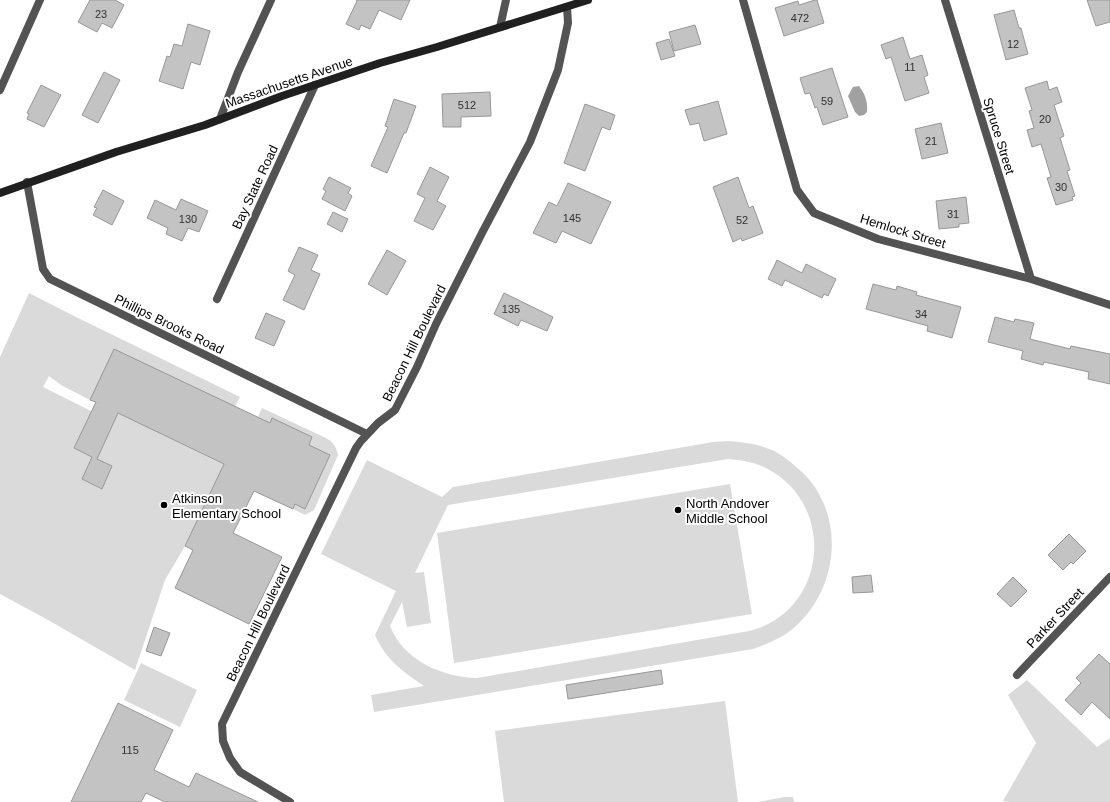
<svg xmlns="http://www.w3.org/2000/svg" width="1110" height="802" viewBox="0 0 1110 802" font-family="Helvetica,sans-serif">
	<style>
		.green { fill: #dadada; fill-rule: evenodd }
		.water { fill: #a1a1a1 }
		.building { fill: #c3c3c3; stroke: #979797 }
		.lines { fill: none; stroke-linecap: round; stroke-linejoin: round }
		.street { stroke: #535353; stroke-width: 8 }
		.secondary { stroke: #202020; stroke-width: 8 }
		.poi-dot { fill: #000; stroke: #fff; stroke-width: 1.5 }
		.labels { text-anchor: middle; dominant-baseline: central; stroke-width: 4; stroke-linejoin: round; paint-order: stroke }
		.number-label { font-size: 11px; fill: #313131 }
		.street-label { font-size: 13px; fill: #000; stroke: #fff }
		.poi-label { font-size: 13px; fill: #000; stroke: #fff; text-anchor: start }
	</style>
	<rect width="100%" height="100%" fill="#fff"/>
	<path class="green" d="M 29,293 L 76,317 L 240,397 L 235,406 L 90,400 L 61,385 L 49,376 L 43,387 L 109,420 L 88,420 L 74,448 L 92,457 L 82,479 L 102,489 L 112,466 L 97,459 L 118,413 L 227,466 L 216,482 L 185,546 L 165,580 L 135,670 L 48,620 L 0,594 L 0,357 Z
		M 262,408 L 326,438 C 333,442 336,446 338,455 L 314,510 L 305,515 L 293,509 L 295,504 L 305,508 L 330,455 L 309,445 L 312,437 L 272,419 L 270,423 L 258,417 Z
		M 728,441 C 743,442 758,444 772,450 C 783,455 793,464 802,472 C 844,512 840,582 800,622 C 787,636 770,643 753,649 L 374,712 L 371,695 L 424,686 C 402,671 386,660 375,635 L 396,591 L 321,554 L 367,460 L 442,497 L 453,487 L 713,442 ZM 728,459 C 741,460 754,462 766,468 C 838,505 827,612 749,631 L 477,678 C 442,677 404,661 390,626 L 402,602 L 407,627 L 431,623 L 424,572 L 415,573 L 448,505 Z
		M 730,484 L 752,614 L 454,663 L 437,533 Z
		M 141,663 L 197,690 L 180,727 L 124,700 Z
		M 1027,680 L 1097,747 L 1110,738 L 1110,802 L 1009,802 L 1003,801 L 1036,743 L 1008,695 Z
		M 725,701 L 738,802 L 504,802 L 495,731 Z
		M 784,797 L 793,797 L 794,802 L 758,802 Z"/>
	<path class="water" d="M 859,86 C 865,94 868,102 867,112 L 864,115 L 859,116 L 855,112 L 848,96 L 853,87 Z"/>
	<path class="building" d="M 90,0 L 115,0 L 124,5 L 112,28 L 102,23 L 97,32 L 78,22 Z
		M 356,0 L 410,0 L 401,20 L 379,10 L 370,29 L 361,25 L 359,30 L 346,24 L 357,1 Z
		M 815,0 L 817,0 L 824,23 L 784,36 L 775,8 L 798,1 L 799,5 Z
		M 1087,0 L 1110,0 L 1110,22 L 1096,26 Z
		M 1014,10 L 1019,28 L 1021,28 L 1028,54 L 1006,60 L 994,15 Z
		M 188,24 L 210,31 L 200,65 L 191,62 L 183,89 L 159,81 L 167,56 L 170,57 L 174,44 L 182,46 Z
		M 695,25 L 701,44 L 674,51 L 669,32 Z
		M 903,37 L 910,59 L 922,55 L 928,75 L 924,77 L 929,93 L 905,101 L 891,57 L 886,59 L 881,45 Z
		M 669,39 L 675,56 L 661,60 L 656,43 Z
		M 832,68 L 848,117 L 823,125 L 817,107 L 815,108 L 810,93 L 805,94 L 800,78 Z
		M 104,72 L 120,80 L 98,123 L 82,115 Z
		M 1047,81 L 1049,90 L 1057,87 L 1062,102 L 1054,105 L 1064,136 L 1060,138 L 1070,170 L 1067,171 L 1075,196 L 1072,197 L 1073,200 L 1056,205 L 1047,178 L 1051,177 L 1041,144 L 1032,147 L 1027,130 L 1034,128 L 1029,111 L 1032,110 L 1025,88 Z
		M 41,85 L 61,95 L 44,127 L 27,119 L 29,114 L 27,113 Z
		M 490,92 L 491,116 L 461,117 L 461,127 L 443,127 L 442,94 Z
		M 394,99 L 416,106 L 406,133 L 404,133 L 387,173 L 371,166 L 388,127 L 385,126 Z
		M 718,101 L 727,134 L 704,141 L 699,123 L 690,125 L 685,110 Z
		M 585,104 L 615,115 L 610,130 L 602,127 L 585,171 L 564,163 Z
		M 941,123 L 948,153 L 922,159 L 915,129 Z
		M 430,167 L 449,177 L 437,201 L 446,206 L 433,230 L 414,221 L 425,198 L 417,194 Z
		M 329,177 L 351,188 L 348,193 L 352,196 L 345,211 L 322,199 L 326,191 L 323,189 Z
		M 738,177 L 749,208 L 753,206 L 763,233 L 742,241 L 741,238 L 733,242 L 713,187 Z
		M 568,183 L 611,202 L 591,244 L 562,231 L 556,243 L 533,233 L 549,202 L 557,206 Z
		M 103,190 L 124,201 L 112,225 L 93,215 L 97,208 L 94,207 Z
		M 966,197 L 969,223 L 959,224 L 959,227 L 939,229 L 936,201 Z
		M 181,199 L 208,211 L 199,232 L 188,228 L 182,241 L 166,234 L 168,228 L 147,218 L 155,200 L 176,210 Z
		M 333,212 L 348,219 L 342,232 L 327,224 Z
		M 299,247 L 318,255 L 311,270 L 320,274 L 304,310 L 283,300 L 295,275 L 288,271 Z
		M 387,250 L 406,261 L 387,295 L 368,284 Z
		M 777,260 L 802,273 L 806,264 L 836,279 L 828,296 L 824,294 L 822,298 L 785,280 L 782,286 L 768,279 Z
		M 873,284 L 896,290 L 897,286 L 917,292 L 916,295 L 961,307 L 952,338 L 927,331 L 928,326 L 866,309 Z
		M 504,293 L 553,317 L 547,331 L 521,320 L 518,326 L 494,314 Z
		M 266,313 L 285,321 L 274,346 L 255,338 Z
		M 995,317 L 1014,322 L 1015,319 L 1034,323 L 1030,339 L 1070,349 L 1071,346 L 1110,354 L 1110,384 L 1088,379 L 1089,372 L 1044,362 L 1043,365 L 1021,359 L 1023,351 L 988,342 Z
		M 114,349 L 270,423 L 272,418 L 312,437 L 309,445 L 330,455 L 305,509 L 295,504 L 293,509 L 254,491 L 233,533 L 282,557 L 249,624 L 175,588 L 193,550 L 185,546 L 224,464 L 118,413 L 97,459 L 112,466 L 102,489 L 82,479 L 92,457 L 74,448 L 96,402 L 90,400 Z
		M 1069,534 L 1086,551 L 1073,564 L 1071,562 L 1063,570 L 1048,555 Z
		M 871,575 L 873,592 L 853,593 L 852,577 Z
		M 1013,577 L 1027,591 L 1011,607 L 997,594 Z
		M 154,627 L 170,633 L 161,656 L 146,651 Z
		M 1099,654 L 1110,664 L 1110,719 L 1092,702 L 1081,715 L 1065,700 L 1081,683 L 1076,678 Z
		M 661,670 L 663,684 L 568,699 L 566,685 Z
		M 118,703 L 173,730 L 154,770 L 189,787 L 196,773 L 258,802 L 165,802 L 146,793 L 141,802 L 71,802 Z"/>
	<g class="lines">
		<path class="street" d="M 743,0 L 797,190 L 814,213 L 878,239 L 1031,279 L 1110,305
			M 945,0 L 1031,279
			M 500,27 L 506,0
			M 0,90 L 40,0
			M 220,119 L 238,72 L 271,0
			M 27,182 L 43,269 L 50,279 L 367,434
			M 217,299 L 315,85
			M 1017,675 L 1110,577
			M 290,802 L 240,772 L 230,758 L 223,741 L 222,724 L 356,448 L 361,441 L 378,423 L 395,410 L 417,367 L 436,324 L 482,233 L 530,142 L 558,70 L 568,23 L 567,7"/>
		<path class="secondary" d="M 0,193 L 116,152 L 205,125 L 282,96 L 380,63 L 437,47 L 588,0"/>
	</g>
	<g class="poi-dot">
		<circle cx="164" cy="505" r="4"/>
		<circle cx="678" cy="510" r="4"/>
	</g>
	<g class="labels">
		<g class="number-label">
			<text x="101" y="14">23</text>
			<text x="800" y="18">472</text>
			<text x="1013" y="44">12</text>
			<text x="910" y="67">11</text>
			<text x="827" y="101">59</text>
			<text x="467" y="105">512</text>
			<text x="1045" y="119">20</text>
			<text x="931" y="141">21</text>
			<text x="1061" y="187">30</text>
			<text x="953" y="214">31</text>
			<text x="572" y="218">145</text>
			<text x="188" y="219">130</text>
			<text x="742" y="220">52</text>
			<text x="511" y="309">135</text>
			<text x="921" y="314">34</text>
			<text x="130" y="750">115</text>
		</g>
		<g class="street-label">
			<text transform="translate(289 82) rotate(-19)">Massachusetts Avenue</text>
			<text transform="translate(999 136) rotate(73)">Spruce Street</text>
			<text transform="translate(255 187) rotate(-65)">Bay State Road</text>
			<text transform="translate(903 231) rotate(17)">Hemlock Street</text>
			<text transform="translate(169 324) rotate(26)">Phillips Brooks Road</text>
			<text transform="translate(414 343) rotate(-64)">Beacon Hill Boulevard</text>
			<text transform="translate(1055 618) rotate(-47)">Parker Street</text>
			<text transform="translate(258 623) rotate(-64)">Beacon Hill Boulevard</text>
		</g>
		<g class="poi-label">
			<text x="172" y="498">Atkinson<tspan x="172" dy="15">Elementary School</tspan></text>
			<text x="686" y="503">North Andover<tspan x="686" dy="15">Middle School</tspan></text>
		</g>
	</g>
</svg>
